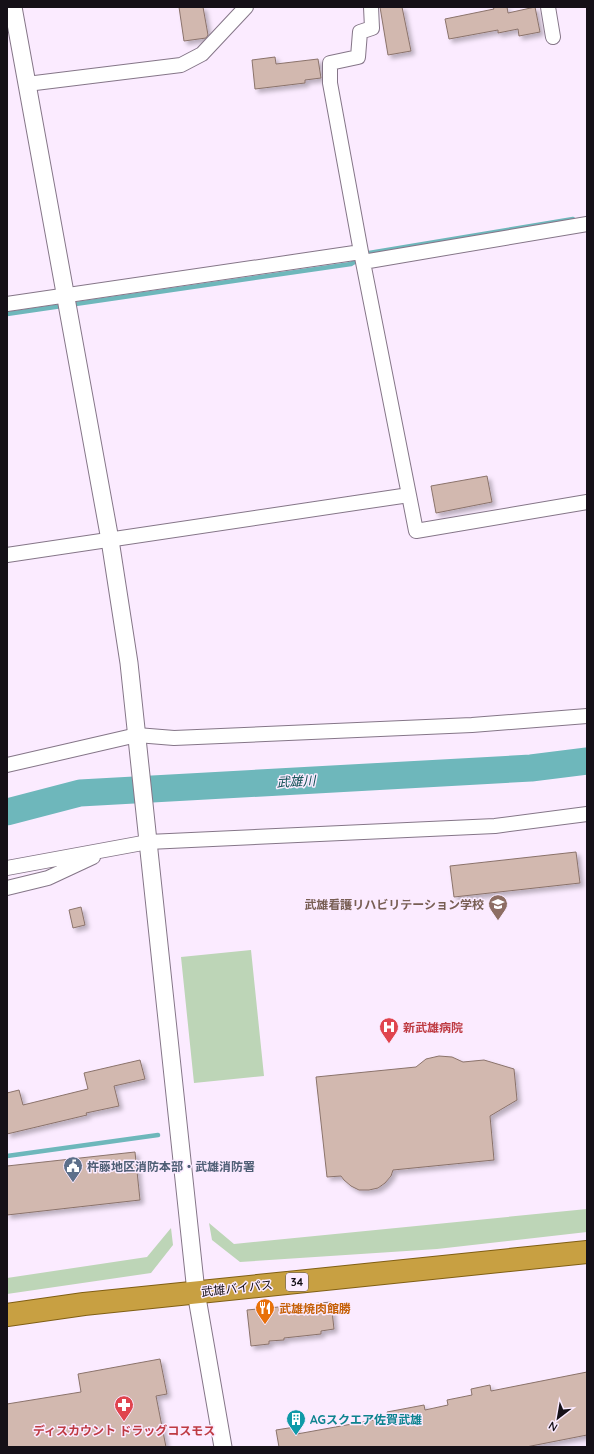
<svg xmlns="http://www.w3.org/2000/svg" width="594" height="1454" viewBox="0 0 594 1454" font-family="Quicksand,'Noto Sans JP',sans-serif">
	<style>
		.green { fill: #bdd5b7 }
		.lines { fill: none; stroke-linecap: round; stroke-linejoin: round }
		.stream { stroke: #6eb7bb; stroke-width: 4.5 }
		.river { stroke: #6eb7bb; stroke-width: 27 }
		.building { fill: #d2b8af; stroke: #8b736b; filter: url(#shadow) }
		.minor-casing { stroke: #857688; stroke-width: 16 }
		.tertiary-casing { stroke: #857688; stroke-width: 19 }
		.trunk-casing { stroke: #805f14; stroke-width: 24 }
		.minor { stroke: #fff; stroke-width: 14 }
		.tertiary { stroke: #fff; stroke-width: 17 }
		.trunk { stroke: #c8a042; stroke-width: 22 }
		.labels { text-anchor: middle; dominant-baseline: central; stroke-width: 3; stroke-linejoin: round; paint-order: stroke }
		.shield { fill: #fbebff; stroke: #5a525d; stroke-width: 1 }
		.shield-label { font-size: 11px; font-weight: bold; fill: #151017 }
		.education-label { font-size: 12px; font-weight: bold; fill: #785e54; stroke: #fbebff; text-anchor: end }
		.health-label { font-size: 12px; font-weight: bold; fill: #be3a42; stroke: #fbebff; text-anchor: start }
		.service-label { font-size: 12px; font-weight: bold; fill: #4e5e75; stroke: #fbebff; text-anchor: start }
		.street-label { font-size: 12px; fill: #151017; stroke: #fbebff }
		.food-label { font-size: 12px; font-weight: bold; fill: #c56008; stroke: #fbebff; text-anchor: start }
		.culture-label { font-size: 12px; font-weight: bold; fill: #0d838f; stroke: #fbebff; text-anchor: start }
		.water-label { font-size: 13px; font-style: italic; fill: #0c4e52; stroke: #fbebff }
	</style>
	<defs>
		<filter id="shadow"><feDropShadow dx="3.5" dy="3.5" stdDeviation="2" flood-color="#0004"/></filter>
	</defs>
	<rect width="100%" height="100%" fill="#fbebff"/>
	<path class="green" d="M 251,950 L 264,1076 L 194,1083 L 181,957 Z
		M 587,1209 L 587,1232 L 437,1249 L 240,1262 L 212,1240 L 209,1223 L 234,1244 Z
		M 171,1228 L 173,1245 L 151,1273 L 7,1294 L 7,1278 L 147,1257 Z"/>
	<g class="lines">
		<path class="stream" d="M 7,314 L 351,264 L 369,253 L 573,219
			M 7,1156 L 158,1135"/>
		<path class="river" d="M 7,812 L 80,793 L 531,768 L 587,761"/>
	</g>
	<path class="building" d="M 179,7 L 203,7 L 208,35 L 206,38 L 184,41 Z
		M 380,7 L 402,7 L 411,51 L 388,55 Z
		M 493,7 L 507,7 L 508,13 L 535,7 L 540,32 L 519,36 L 518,29 L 498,33 L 498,30 L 449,39 L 445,19 L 494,9 Z
		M 275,57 L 276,64 L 318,59 L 321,78 L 305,80 L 305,83 L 255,89 L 252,60 Z
		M 487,476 L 492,502 L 436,513 L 431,486 Z
		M 576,852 L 580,883 L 454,897 L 450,866 Z
		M 81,907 L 85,925 L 73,928 L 69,910 Z
		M 439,1056 L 452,1057 L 463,1062 L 484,1060 L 514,1069 L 517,1100 L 490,1116 L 494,1160 L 393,1170 L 391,1176 L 385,1183 L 378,1188 L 369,1190 L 359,1190 L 351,1186 L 344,1180 L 341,1176 L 327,1177 L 316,1077 L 416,1067 L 426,1059 Z
		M 140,1060 L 145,1079 L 114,1086 L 119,1106 L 86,1113 L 87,1115 L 7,1134 L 7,1093 L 19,1090 L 23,1105 L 88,1089 L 84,1073 Z
		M 135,1152 L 140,1200 L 7,1215 L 7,1166 Z
		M 331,1302 L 334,1329 L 321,1331 L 321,1334 L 284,1338 L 284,1340 L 269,1341 L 269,1344 L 251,1346 L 247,1310 Z
		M 160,1359 L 167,1394 L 156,1396 L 166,1447 L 7,1447 L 7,1404 L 81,1392 L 78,1374 Z
		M 587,1372 L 587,1435 L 526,1447 L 279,1447 L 276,1430 L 295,1427 L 297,1434 L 363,1422 L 389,1417 L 387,1412 L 424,1405 L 425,1410 L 448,1405 L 447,1400 L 472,1395 L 471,1389 L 490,1385 L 491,1391 Z"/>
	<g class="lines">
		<g class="minor-casing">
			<path id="minor" d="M 371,7 L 372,28 L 360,32 L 358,57 L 330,63 L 330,83 L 361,252 L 409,495
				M 548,7 L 553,37
				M 27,84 L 181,65 L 202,54 L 246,7
				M 363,262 L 587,224
				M 7,304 L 361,252
				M 7,555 L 409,495 L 416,531 L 587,502
				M 7,765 L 137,735 L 174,738 L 472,725 L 587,716
				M 7,868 L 148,842 L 495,826 L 587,814
				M 7,888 L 48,878 L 93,857"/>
		</g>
		<g class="tertiary-casing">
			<path id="tertiary" d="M 13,7 L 110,540 L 129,663 L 196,1292 L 223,1447"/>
		</g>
		<g class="trunk-casing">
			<path id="trunk" d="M 7,1315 L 84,1304 L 587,1252"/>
		</g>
		<use href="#minor" class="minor"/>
		<use href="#tertiary" class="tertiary"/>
		<use href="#trunk" class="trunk"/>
	</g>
	<defs>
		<g id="university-pin" transform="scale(1)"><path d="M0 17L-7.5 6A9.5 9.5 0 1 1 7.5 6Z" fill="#8d6e63" stroke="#fbebff"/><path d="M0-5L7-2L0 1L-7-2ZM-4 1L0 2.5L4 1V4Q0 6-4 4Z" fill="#fff"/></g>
		<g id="hospital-pin" transform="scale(1)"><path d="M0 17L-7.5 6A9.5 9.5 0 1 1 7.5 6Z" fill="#e0444e" stroke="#fbebff"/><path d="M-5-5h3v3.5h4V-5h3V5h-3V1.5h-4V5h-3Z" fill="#fff"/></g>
		<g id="civic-pin" transform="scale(1)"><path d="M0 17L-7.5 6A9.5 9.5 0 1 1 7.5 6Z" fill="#5c6f8a" stroke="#fbebff"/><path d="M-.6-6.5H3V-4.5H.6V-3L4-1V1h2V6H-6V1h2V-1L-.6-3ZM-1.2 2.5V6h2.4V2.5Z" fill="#fff"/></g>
		<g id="restaurant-pin" transform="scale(1)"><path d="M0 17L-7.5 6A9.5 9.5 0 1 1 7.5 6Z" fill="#e8710a" stroke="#fbebff"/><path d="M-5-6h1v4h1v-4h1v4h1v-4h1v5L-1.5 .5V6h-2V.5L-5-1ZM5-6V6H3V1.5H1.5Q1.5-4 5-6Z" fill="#fff"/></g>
		<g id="pharmacy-pin" transform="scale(1)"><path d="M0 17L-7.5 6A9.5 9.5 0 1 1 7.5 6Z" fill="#e0444e" stroke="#fbebff"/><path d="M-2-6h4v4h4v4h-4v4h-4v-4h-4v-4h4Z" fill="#fff"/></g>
		<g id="building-pin" transform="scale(1)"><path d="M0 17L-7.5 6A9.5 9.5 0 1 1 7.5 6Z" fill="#0f9aa8" stroke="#fbebff"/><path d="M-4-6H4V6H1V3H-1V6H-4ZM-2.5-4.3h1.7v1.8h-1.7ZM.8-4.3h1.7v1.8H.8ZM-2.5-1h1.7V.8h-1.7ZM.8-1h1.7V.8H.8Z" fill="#fff"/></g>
	</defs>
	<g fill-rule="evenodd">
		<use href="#university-pin" x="498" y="904"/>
		<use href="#hospital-pin" x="389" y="1027"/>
		<use href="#civic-pin" x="73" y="1166"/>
		<use href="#restaurant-pin" x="265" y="1308"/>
		<use href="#pharmacy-pin" x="124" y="1405"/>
		<use href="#building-pin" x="296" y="1419"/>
	</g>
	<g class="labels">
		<rect class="shield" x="286" y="1273" width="22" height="18" rx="3"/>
		<g class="shield-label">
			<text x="297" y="1282">34</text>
		</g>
		<g class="education-label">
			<text x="484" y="904">武雄看護リハビリテーション学校</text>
		</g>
		<g class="health-label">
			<text x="403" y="1027">新武雄病院</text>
			<text x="124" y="1430" text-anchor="middle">ディスカウント ドラッグコスモス</text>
		</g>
		<g class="service-label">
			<text x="87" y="1166">杵藤地区消防本部・武雄消防署</text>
		</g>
		<g class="street-label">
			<text transform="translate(237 1288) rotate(-6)">武雄バイパス</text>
		</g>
		<g class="food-label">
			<text x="279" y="1308">武雄焼肉館勝</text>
		</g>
		<g class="culture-label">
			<text x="310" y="1419">AGスクエア佐賀武雄</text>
		</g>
		<g class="water-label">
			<text transform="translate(296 781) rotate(-3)">武雄川</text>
		</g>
	</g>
	<rect width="594" height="1454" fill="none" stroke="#151017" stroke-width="16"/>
	<g transform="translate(558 1418) rotate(211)" stroke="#fbebff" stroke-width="3" paint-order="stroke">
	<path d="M0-3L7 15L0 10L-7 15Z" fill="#151017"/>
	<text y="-6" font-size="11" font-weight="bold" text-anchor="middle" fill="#151017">N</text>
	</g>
</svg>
